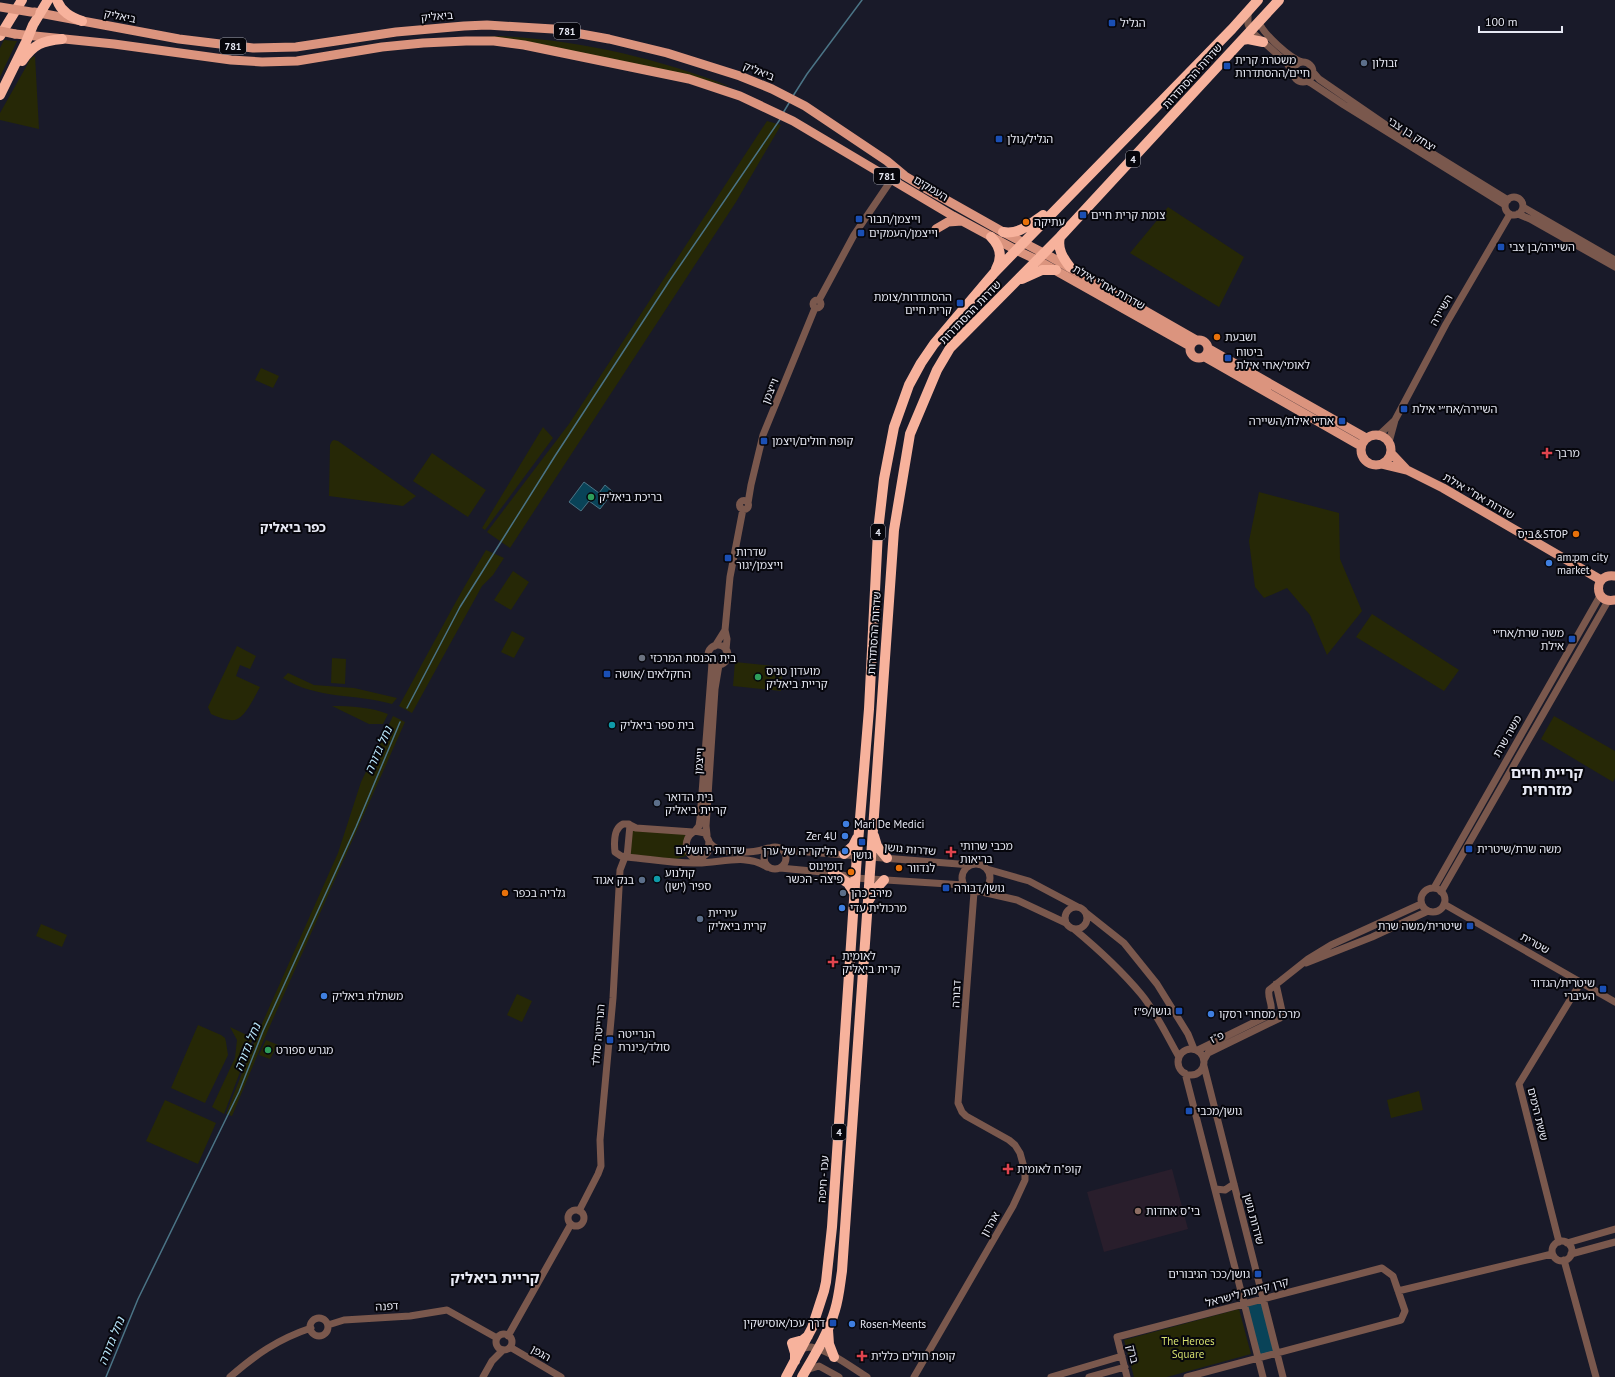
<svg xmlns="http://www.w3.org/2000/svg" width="1615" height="1377" viewBox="0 0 1615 1377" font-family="'PT Sans','Noto Sans Hebrew',sans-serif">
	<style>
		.education { fill: #291e2c }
		.green { fill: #262806 }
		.water { fill: #094358; stroke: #4b7486 }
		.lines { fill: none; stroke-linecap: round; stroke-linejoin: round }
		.stream { stroke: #4b7486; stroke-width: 1.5 }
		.minor { stroke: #7a584d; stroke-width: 7 }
		.major { stroke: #db947e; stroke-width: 9 }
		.highway { stroke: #f7b29c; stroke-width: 10 }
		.major-bridge { stroke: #db947e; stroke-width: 9 }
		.transit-dot { fill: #1a4fb4; stroke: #06060c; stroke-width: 1.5 }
		.service-dot { fill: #5c6f8a; stroke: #06060c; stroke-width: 1.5 }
		.food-dot { fill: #e8710a; stroke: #06060c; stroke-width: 1.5 }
		.health-dot { fill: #e0444e; stroke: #06060c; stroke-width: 1.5 }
		.leisure-dot { fill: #2e9e5b; stroke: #06060c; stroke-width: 1.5 }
		.shop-dot { fill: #3f7fe0; stroke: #06060c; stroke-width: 1.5 }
		.worship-dot { fill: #6b7280; stroke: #06060c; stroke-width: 1.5 }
		.culture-dot { fill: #0f9aa8; stroke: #06060c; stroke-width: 1.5 }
		.education-dot { fill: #8d6e63; stroke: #06060c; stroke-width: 1.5 }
		.labels { text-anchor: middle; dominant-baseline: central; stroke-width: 4; stroke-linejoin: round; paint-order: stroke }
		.shield { fill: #06060c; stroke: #a3a4ae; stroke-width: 1 }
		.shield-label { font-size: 10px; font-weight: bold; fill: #e6e8f3 }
		.street-label { font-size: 11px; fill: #e6e8f3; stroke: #06060c }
		.poi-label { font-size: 11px; fill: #e6e8f3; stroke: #06060c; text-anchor: start }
		.park-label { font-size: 11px; fill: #d5df6d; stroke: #06060c }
		.water-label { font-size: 12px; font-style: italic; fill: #bae8fd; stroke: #06060c }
		.quarter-label { font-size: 13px; font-weight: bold; fill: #e6e8f3; stroke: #06060c }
		.district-label { font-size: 15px; font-weight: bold; fill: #e6e8f3; stroke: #06060c }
	</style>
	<rect width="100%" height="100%" fill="#191a29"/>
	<path class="education" d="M 1172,1169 L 1188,1229 L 1104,1252 L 1087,1192 Z"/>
	<path class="green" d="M 499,36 C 578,40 658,58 731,87 L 678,73 L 482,37 Z
		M 4,40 L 17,41 L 0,77 L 0,48 Z
		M 35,56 L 39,129 L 0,120 L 0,113 L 31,58 Z
		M 767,121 L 781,125 L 736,202 L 510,548 L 487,532 L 569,424 Z
		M 1168,207 L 1244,257 L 1219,307 L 1130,253 Z
		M 261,368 L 279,376 L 273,388 L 255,380 Z
		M 543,427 L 553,438 L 485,530 L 482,528 Z
		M 334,440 L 338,441 L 416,496 L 403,506 L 329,496 L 330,445 L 332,441 Z
		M 432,453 L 486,490 L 468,517 L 413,481 Z
		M 1259,492 L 1339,513 L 1340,559 L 1362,611 L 1327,655 L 1310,615 L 1287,588 L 1264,598 L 1255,587 L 1249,541 Z
		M 486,550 L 504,558 L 493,575 L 482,586 L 412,713 L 399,706 C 428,654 455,601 486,550 Z
		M 513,571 L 529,582 L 511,610 L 494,600 Z
		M 1372,614 L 1459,670 L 1444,691 L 1356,637 Z
		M 512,631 L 525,638 L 514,658 L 501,652 Z
		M 237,646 L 256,656 L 250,669 L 240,665 L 236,676 L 260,687 C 255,696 245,718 235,720 C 228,721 217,717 211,714 L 208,707 Z
		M 332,658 L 346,659 L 345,684 L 331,683 Z
		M 735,662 L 783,667 L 781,691 L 733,686 Z
		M 288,673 L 314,685 L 354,688 L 397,698 L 392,704 C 355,693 318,700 283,678 Z
		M 332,706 C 350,706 371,707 388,714 L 383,724 L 369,724 Z
		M 393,716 L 405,722 L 265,1037 L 232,1116 L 226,1114 L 257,1035 L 338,853 L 361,782 Z
		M 1554,716 L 1615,751 L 1615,778 L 1613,782 L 1541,739 Z
		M 632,828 L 685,834 L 686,856 L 676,859 L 629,855 Z
		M 41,924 L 67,935 L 62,947 L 36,936 Z
		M 517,994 L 532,1001 L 522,1022 L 507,1015 Z
		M 198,1025 L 221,1035 L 225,1038 L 226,1042 L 228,1055 L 205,1103 L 171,1088 Z
		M 230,1027 L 253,1038 L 224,1114 L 212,1107 L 235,1058 L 237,1040 Z
		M 266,1040 L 278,1045 L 270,1059 L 259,1055 Z
		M 1419,1091 L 1423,1110 L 1391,1118 L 1387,1100 Z
		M 165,1100 L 216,1123 L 198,1164 L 146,1141 Z
		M 1239,1309 L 1251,1354 L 1167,1377 L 1134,1377 L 1124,1340 Z"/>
	<path class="water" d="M 584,482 L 599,493 L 605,485 L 613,492 L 600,509 L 589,501 L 581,511 L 569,502 Z
		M 1262,1301 L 1275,1351 L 1259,1355 L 1246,1305 Z"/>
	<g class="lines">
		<path class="stream" d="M 793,96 L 807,74 L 862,0
			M 783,113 L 789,103
			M 407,708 L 460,607 L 555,456 L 670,280 L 781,118
			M 106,1377 L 138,1299 L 239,1092 L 263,1031 L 356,827 L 400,722"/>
		<path class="minor" d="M 1248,11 L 1248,24 L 1251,31 L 1286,62 L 1292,71
			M 1259,22 C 1263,34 1290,58 1302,62
			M1293 72a10 10 0 1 1 20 0a10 10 0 1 1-20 0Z
			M 1313,72 L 1319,79 L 1383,123 L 1508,200
			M 1307,81 L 1311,83 L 1344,105 L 1505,205
			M1505 206a9 9 0 1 1 18 0a9 9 0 1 1-18 0Z
			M 1523,207 L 1615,260
			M 1518,214 L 1530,219 L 1615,267
			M813 304a4 4 0 1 1 8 0a4 4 0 1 1-8 0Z
			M 819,300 L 854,235 L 898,170
			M 1379,435 L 1395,420
			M 1389,442 L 1395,420 L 1446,324 L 1510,214
			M739.5 505a4.5 4.5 0 1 1 9 0a4.5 4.5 0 1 1-9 0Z
			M 748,503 L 751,485 L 763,435 L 815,308
			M708 655a10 10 0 1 1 20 0a10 10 0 1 1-20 0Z
			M 715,646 L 725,630
			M 726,650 L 727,639 L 725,630 L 730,577 L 743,509
			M 623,824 L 629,824 L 630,825 L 627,857 L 621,856 L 615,852 C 614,843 614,828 623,824 Z
			M 630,825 L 636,828 L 693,832
			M 695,831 L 699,826 L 700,819 L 712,663
			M 695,831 L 705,833 L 709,841 L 708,852 C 694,871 675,842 695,831 Z
			M 707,835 L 706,826 L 715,689 L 719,665
			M 709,842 C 718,856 755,853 768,848
			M764 858a11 11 0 1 1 22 0a11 11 0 1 1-22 0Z
			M 783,850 L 971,865
			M 627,857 C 650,859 675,864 698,863 C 721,863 746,853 767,867
			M962 878a14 14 0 1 1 28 0a14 14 0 1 1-28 0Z
			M 780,868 L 833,873 L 855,878 L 964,885
			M 987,869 L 1029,881 L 1078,907
			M 1434,888 L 1600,596
			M1421 900a12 12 0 1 1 24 0a12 12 0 1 1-24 0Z
			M 982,892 L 1017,900 L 1066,923
			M 1441,892 L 1608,601
			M 1444,904 L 1615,1002
			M1065 918a11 11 0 1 1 22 0a11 11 0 1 1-22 0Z
			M 1085,912 L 1124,943 L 1157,984 L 1188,1034 L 1194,1049
			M 1074,929 C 1098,949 1121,970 1141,994 C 1156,1012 1167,1036 1179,1057
			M 1306,963 L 1372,937 L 1428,911
			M1178 1062a13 13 0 1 1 26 0a13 13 0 1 1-26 0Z
			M 1198,1050 L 1269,1015 C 1275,1006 1267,999 1269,990 L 1308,959 L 1331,945 L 1421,904
			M 1204,1060 L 1208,1053 L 1280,1018 L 1282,1011 L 1276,984
			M 1204,1066 L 1283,1377
			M 1185,1073 L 1263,1377
			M 1215,1189 L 1225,1190 L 1234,1184
			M568 1218a8 8 0 1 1 16 0a8 8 0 1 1-16 0Z
			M 579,1211 L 598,1174 L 601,1166 L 600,1140 L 613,998 L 620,870 L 625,857
			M1552 1251a10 10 0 1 1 20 0a10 10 0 1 1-20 0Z
			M 1559,1242 L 1519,1084 L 1581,982
			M 1567,1243 L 1615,1229
			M 1571,1254 L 1615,1242
			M 1564,1260 L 1596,1377
			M 1398,1291 L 1552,1254
			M310 1327a9 9 0 1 1 18 0a9 9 0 1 1-18 0Z
			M 328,1325 L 344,1320 L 410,1316 L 447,1310 L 497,1338
			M496 1342a8 8 0 1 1 16 0a8 8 0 1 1-16 0Z
			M 508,1336 L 571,1224
			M 510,1347 L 561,1377
			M 801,1349 C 804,1348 808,1347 811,1347 C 829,1350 851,1367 867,1377
			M 806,1370 L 819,1366 L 839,1377
			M 230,1377 C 255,1355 278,1339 311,1328
			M 483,1377 L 492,1361 L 503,1350
			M 914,1377 L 1013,1206 L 1025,1180 L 1025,1171 L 1020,1153 L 1015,1145 L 1009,1140 L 966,1116 L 962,1112 L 958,1103 L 974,892
			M 1051,1377 L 1122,1356
			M 1089,1377 L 1125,1367
			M 1127,1377 L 1117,1337 L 1382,1268 L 1393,1276 L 1405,1311 L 1401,1320 L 1187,1377"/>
		<path class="major" d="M 34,12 L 179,39 L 253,48 L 296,47 L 396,32 L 464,26 L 487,25 L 553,29 L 609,39 L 667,53 L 740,76 L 772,89 L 805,106 L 887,161 L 905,176 L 925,188 L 1003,232 L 1051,257 L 1196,340
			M 15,34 L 114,44 L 231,60 L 262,62 L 297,61 L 382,47 L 423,43 L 466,41 L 494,41 L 524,45 L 689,79 L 740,96 L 793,121 L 953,216 L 1016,250 L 1037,260 L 1190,346
			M 936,229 L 948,222 L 962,221
			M1190 349a9 9 0 1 1 18 0a9 9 0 1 1-18 0Z
			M 1209,349 L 1366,438
			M 1205,357 L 1361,446
			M1361 450a15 15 0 1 1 30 0a15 15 0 1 1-30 0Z
			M 1391,453 L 1407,470
			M 1382,464 L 1407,470 L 1443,488 L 1601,580
			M 1615,576 C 1593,572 1593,605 1615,600"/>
		<path class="highway" d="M 57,0 C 61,12 71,17 82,21
			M 0,36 L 22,0
			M 1242,40 L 1248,39 L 1263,42
			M 22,61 C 34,44 42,41 62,39
			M 0,95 L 26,42 L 33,25 L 48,0
			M 1003,232 C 1019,235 1030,224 1043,215
			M 991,237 C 1000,246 1003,257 996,269
			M 1060,237 C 1057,249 1063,258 1070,267
			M 1022,279 L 1042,270 L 1056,270
			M 874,836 L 877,846 L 887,858
			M 844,854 L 853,846 L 857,838
			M 833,873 L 848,883 L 854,893
			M 869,900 L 875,890 L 884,880
			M 828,1330 L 829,1344 L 834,1357
			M 795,1361 L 795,1353 L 792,1343 L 803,1340 L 808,1336
			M 786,1377 L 812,1328 L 824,1291 L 826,1282 L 832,1227 L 857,855 L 869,709 L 878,531 L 884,479 L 894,427 L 909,385 L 921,363 L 934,344 L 994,273 L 1232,29 L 1258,0
			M 802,1377 C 814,1356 828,1334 835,1310 C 839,1297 840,1284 842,1271 L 894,530 L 910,434 L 937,370 L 950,348 L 1060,237 L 1279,0"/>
		<path class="major-bridge" d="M 0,7 L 31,12
			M 0,31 L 15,34"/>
	</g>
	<g class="transit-dot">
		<rect x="1108" y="19" width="8" height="8" rx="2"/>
		<rect x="1223" y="62" width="8" height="8" rx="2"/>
		<rect x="995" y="135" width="8" height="8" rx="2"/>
		<rect x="1079" y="211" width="8" height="8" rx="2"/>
		<rect x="855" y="215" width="8" height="8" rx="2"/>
		<rect x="857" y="229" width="8" height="8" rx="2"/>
		<rect x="1497" y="243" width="8" height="8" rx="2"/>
		<rect x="956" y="299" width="8" height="8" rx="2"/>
		<rect x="1224" y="354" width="8" height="8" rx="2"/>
		<rect x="1400" y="405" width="8" height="8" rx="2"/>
		<rect x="1338" y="417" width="8" height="8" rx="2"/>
		<rect x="760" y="437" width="8" height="8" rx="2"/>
		<rect x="724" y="554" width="8" height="8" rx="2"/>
		<rect x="1568" y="635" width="8" height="8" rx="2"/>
		<rect x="603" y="670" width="8" height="8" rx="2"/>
		<rect x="858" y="838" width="8" height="8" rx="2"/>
		<rect x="1465" y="845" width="8" height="8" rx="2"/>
		<rect x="942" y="884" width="8" height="8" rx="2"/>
		<rect x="1466" y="922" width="8" height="8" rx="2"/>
		<rect x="1599" y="985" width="8" height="8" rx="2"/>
		<rect x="1175" y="1007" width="8" height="8" rx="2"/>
		<rect x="606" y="1036" width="8" height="8" rx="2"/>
		<rect x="1185" y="1107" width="8" height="8" rx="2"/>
		<rect x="1254" y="1270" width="8" height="8" rx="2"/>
		<rect x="829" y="1319" width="8" height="8" rx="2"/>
	</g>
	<g class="service-dot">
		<circle cx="1364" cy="63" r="4"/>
		<circle cx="657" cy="803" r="4"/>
		<circle cx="642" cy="880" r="4"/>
		<circle cx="843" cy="893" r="4"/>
		<circle cx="700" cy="919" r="4"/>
	</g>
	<g class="food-dot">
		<circle cx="1026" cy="222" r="4"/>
		<circle cx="1217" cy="337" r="4"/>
		<circle cx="1576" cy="534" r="4"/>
		<circle cx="899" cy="868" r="4"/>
		<circle cx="851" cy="872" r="4"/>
		<circle cx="505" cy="893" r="4"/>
	</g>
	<g class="health-dot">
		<path d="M1545 447h4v4h4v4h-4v4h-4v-4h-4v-4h4z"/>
		<path d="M949 846h4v4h4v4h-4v4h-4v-4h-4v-4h4z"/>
		<path d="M831 956h4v4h4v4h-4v4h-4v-4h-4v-4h4z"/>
		<path d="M1006 1163h4v4h4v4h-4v4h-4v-4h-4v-4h4z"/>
		<path d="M860 1350h4v4h4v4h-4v4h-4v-4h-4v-4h4z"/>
	</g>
	<g class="leisure-dot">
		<circle cx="591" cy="497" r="4"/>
		<circle cx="758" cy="677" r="4"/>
		<circle cx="268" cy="1050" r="4"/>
	</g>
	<g class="shop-dot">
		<circle cx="1549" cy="563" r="4"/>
		<circle cx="846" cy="824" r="4"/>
		<circle cx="845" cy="836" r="4"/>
		<circle cx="845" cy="851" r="4"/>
		<circle cx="842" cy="908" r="4"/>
		<circle cx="324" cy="996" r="4"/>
		<circle cx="1211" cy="1014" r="4"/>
		<circle cx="852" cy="1324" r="4"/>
	</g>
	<circle class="worship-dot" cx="642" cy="658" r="4"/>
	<g class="culture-dot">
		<circle cx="612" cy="725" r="4"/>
		<circle cx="657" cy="879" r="4"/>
	</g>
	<circle class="education-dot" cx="1138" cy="1211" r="4"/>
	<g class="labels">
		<g class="shield">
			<rect x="554" y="23" width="26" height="16" rx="3"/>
			<rect x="220" y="38" width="26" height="16" rx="3"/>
			<rect x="1126" y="151" width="14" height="16" rx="3"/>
			<rect x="874" y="168" width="26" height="16" rx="3"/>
			<rect x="871" y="524" width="14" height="16" rx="3"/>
			<rect x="832" y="1124" width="14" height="16" rx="3"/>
		</g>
		<g class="shield-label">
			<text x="567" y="31">781</text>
			<text x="233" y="46">781</text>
			<text x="1133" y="159">4</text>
			<text x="887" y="176">781</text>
			<text x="878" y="532">4</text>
			<text x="839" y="1132">4</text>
		</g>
		<g class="street-label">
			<text transform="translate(120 16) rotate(11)">ביאליק</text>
			<text transform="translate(437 16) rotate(-5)">ביאליק</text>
			<text transform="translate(759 71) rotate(22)">ביאליק</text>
			<text transform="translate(1192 76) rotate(-48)">שדרות ההסתדרות</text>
			<text transform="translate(1412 134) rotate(32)">יצחק בן צבי</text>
			<text transform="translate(931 188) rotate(31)">העמקים</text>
			<text transform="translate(1109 287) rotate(29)">שדרות אח"י אילת</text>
			<text transform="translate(1441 310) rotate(-60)">השיירה</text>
			<text transform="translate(970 312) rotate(-46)">שדרות ההסתדרות</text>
			<text transform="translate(770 391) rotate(-68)">וייצמן</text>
			<text transform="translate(1479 496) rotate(30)">שדרות אח"י אילת</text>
			<text transform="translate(874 633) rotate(-86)">שדרות ההסתדרות</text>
			<text transform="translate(1507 736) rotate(-60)">משה שרת</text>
			<text transform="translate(699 761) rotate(-86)">וייצמן</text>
			<text transform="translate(910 849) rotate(5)">שדרות גושן</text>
			<text x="710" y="850">שדרות ירושלים</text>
			<text transform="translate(1535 943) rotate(29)">שטרית</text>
			<text transform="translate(956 994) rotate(-87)">דבורה</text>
			<text transform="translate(598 1035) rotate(-85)">הנרייטה סולד</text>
			<text transform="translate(1217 1037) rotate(-25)">פ"ז</text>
			<text transform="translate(1538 1114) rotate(76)">ששת הימים</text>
			<text transform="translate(823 1179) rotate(-86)">עכו - חיפה</text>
			<text transform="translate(1254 1219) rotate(75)">שדרות גושן</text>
			<text transform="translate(990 1224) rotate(-60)">אהרון</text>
			<text transform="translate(1247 1292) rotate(-15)">קרן קיימת לישראל</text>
			<text transform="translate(387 1306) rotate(-3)">דפנה</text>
			<text transform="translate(541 1353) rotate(30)">הגפן</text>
			<text transform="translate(1133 1354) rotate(76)">ברק</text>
		</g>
		<g class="poi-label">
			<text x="1120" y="23">הגליל</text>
			<text x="1235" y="60">משטרת קרית<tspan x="1235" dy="13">חיים/ההסתדרות</tspan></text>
			<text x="1372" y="63">זבולון</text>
			<text x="1007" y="139">הגליל/גולן</text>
			<text x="1091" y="215">צומת קרית חיים</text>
			<text x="867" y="219">וייצמן/תבור</text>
			<text x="1034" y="222">עתיקה</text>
			<text x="869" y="233">וייצמן/העמקים</text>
			<text x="1509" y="247">השיירה/בן צבי</text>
			<text x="952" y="297" text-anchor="end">ההסתדרות/צומת<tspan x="952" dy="13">קרית חיים</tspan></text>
			<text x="1225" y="337">ושבעת</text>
			<text x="1236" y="352">ביטוח<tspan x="1236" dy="13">לאומי/אחי אילת</tspan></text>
			<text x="1412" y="409">השיירה/אח״י אילת</text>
			<text x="1334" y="421" text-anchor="end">אח״י אילת/השיירה</text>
			<text x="772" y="441">קופת חולים/ויצמן</text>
			<text x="1555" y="453">מרבך</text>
			<text x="599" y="497">בריכת ביאליק</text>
			<text x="1568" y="534" text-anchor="end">ביס&amp;STOP</text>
			<text x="736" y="552">שדרות<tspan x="736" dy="13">וייצמן/יגור</tspan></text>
			<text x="1557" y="557">am:pm city<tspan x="1557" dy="13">market</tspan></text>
			<text x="1564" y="633" text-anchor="end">משה שרת/אח״י<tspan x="1564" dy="13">אילת</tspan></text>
			<text x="650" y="658">בית הכנסת המרכזי</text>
			<text x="766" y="671">מועדון טניס<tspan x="766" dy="13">קריית ביאליק</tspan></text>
			<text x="615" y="674">החקלאים /אושה</text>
			<text x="620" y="725">בית ספר ביאליק</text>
			<text x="665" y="797">בית הדואר<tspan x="665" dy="13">קריית ביאליק</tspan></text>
			<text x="854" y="824">Mari De Medici</text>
			<text x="837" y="836" text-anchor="end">Zer 4U</text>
			<text x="960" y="846">מכבי שרותי<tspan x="960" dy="13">בריאות</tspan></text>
			<text x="1477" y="849">משה שרת/שיטרית</text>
			<text x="837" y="851" text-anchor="end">הליקריה של ערן</text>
			<text x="862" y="855" text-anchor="middle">גושן</text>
			<text x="843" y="866" text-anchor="end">דומינוס<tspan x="843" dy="13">פיצה - הכשר</tspan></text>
			<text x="907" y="868">לנדוור</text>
			<text x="665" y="873">קולנוע<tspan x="665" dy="13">ספיר (ישן)</tspan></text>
			<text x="634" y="880" text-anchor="end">בנק אגוד</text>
			<text x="954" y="888">גושן/דבורה</text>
			<text x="513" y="893">גלריה בכפר</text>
			<text x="851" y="893">מירב כהן</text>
			<text x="850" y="908">מרכולית עדי</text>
			<text x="708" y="913">עיריית<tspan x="708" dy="13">קרית ביאליק</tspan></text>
			<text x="1462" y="926" text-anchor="end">שיטרית/משה שרת</text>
			<text x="842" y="956">לאומית<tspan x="842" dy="13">קרית ביאליק</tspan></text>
			<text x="1595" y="983" text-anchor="end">שיטרית/הגדוד<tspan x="1595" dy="13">העיברי</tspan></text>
			<text x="332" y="996">משתלת ביאליק</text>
			<text x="1171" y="1011" text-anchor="end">גושן/פ״ז</text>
			<text x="1219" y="1014">מרכז מסחרי רסקו</text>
			<text x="618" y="1034">הנרייטה<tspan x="618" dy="13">סולד/כינרת</tspan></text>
			<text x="276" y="1050">מגרש ספורט</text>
			<text x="1197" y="1111">גושן/מכבי</text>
			<text x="1017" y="1169">קופ"ח לאומית</text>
			<text x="1146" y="1211">בי"ס אחדות</text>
			<text x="1250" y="1274" text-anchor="end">גושן/ככר הגיבורים</text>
			<text x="825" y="1323" text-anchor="end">דרך עכו/אוסישקין</text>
			<text x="860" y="1324">Rosen-Meents</text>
			<text x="871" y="1356">קופת חולים כללית</text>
		</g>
		<g class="park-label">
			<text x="1188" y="1341">The Heroes<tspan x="1188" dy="13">Square</tspan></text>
		</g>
		<g class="water-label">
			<text transform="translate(378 750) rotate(-66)">נחל גדורה</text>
			<text transform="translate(247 1047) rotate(-68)">נחל גדורה</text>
			<text transform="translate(111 1341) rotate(-68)">נחל גדורה</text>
		</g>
		<g class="quarter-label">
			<text x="293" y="527">כפר ביאליק</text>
		</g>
		<g class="district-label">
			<text x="1547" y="772">קריית חיים<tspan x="1547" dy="17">מזרחית</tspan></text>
			<text x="495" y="1277">קריית ביאליק</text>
		</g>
	</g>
	<path d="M1479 26v6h83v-6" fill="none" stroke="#e6e8f3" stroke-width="2"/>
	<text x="1485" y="26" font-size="12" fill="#e6e8f3" stroke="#06060c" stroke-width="3" paint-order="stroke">100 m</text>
</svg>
